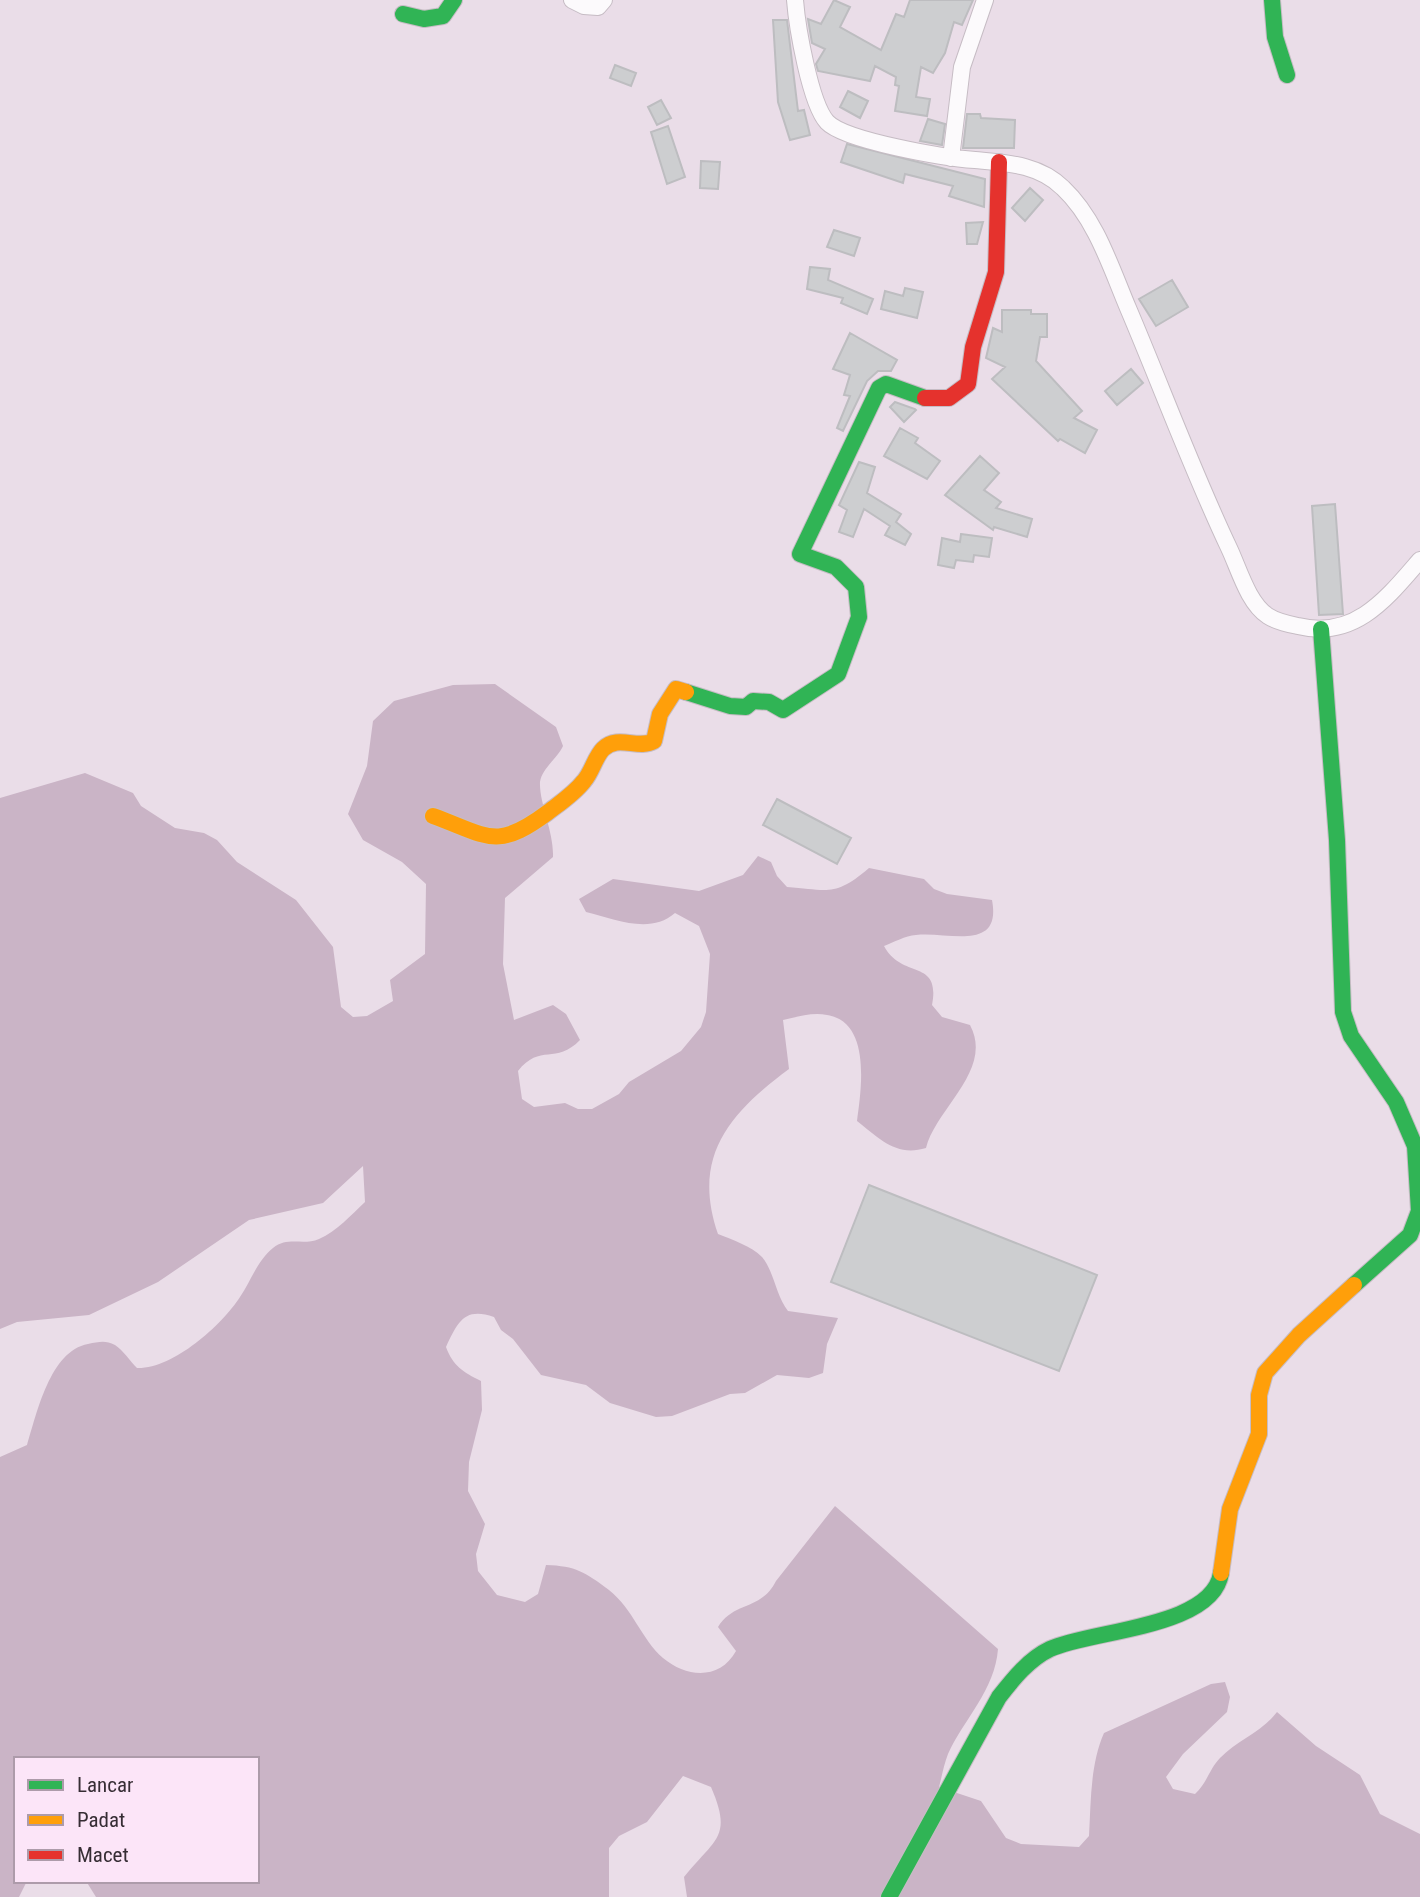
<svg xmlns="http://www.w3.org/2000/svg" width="1420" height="1897" viewBox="0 0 1420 1897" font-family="'Roboto Condensed',sans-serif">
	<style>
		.forest { fill: #cab4c6 }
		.building { fill: #cdced0; stroke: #bdbdc0; stroke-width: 2 }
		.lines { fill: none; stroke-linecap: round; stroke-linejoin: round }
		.street-casing { stroke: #c6bcc4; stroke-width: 18 }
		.fast-casing { stroke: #c6bcc4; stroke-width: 18 }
		.slow-casing { stroke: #c6bcc4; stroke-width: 18 }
		.jam-casing { stroke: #c6bcc4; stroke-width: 18 }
		.street { stroke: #fcfafc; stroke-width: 16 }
		.fast { stroke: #30b455; stroke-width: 16 }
		.slow { stroke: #ff9f0a; stroke-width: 16 }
		.jam { stroke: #e5322d; stroke-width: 16 }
	</style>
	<rect width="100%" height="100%" fill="#eadde8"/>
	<path class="forest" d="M 495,684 L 556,727 L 563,746 C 558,758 542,768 540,782 C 539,803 554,832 553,857 L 505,898 L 503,964 L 514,1020 L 553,1005 L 566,1014 L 580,1040 C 556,1065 540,1043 518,1071 L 522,1099 L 534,1107 L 565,1103 L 578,1109 L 592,1109 L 619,1094 L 629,1082 L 681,1051 L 701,1027 L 706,1012 L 710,954 L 699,926 L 675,913 C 650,935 615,919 586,912 L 579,899 L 613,879 L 699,891 L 743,875 L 758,856 L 771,862 L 777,876 L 787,887 C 829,890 835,897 869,868 L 924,879 L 934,889 L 947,894 L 992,900 C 1002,953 947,931 916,935 C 905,936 894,942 884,946 C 902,980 941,958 932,1005 L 942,1017 L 970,1025 C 994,1070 936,1108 926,1148 C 896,1157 880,1139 857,1121 C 861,1091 872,1022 827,1015 C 812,1012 797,1017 783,1020 L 789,1069 C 730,1113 691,1156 718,1234 C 733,1240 751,1246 762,1257 C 774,1271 776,1296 788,1311 L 838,1318 L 827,1344 L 823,1373 L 809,1378 L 777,1375 L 745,1393 L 730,1394 L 672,1416 L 656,1417 L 610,1403 L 586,1385 L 541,1375 L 513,1339 L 501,1330 L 494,1317 C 464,1307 458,1322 446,1347 C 453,1366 463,1372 481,1381 L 482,1410 L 469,1462 L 468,1491 L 485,1524 L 476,1554 L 478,1571 L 497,1595 L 525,1602 L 538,1594 L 546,1565 C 576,1566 585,1572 609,1590 C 633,1609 642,1640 663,1658 C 687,1678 720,1680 736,1651 L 718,1627 C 734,1601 761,1611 776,1581 L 835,1506 L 998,1649 C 995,1690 964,1719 948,1754 C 944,1764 942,1776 939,1787 L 981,1801 L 1006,1838 L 1021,1844 L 1079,1847 L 1089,1836 C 1091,1802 1090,1765 1104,1733 L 1211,1684 L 1225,1682 L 1230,1697 L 1227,1712 L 1183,1754 L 1166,1777 L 1173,1789 L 1195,1794 C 1207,1783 1210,1768 1220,1758 C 1237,1740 1262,1732 1277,1712 L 1316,1746 L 1360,1775 L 1380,1814 L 1420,1834 L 1420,1897 L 687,1897 L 684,1877 C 715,1838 733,1838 711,1787 L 683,1776 L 647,1822 L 619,1836 L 609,1848 L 609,1897 L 96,1897 L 86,1881 L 257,1881 L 257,1759 L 16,1759 L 16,1881 L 27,1881 L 19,1897 L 0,1897 L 0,1457 L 27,1445 C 37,1413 50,1351 88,1344 C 99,1342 105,1340 115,1345 C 123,1350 130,1361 137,1368 C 173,1369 221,1326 240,1297 C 251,1281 257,1261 273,1248 C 288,1236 303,1246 319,1239 C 337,1231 351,1215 365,1202 L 363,1166 L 323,1203 L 249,1220 L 158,1282 L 89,1315 L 17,1322 L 0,1329 L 0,798 L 85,773 L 133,793 L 141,806 L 175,828 L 204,833 L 217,840 L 237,862 L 296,900 L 333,947 L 341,1007 L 353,1017 L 367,1016 L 393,1001 L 390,980 L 425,954 L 426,884 L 402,862 L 363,840 L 348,814 L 367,766 L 373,721 L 394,701 L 453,685 Z"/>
	<path class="building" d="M 834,0 L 850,7 L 840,27 L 881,50 L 896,14 L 904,17 L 910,0 L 973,0 L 962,25 L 954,22 L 945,53 L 933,73 L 921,67 L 916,97 L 930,99 L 927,116 L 895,111 L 899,86 L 895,85 L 896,77 L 875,66 L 870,81 L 818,71 L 816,64 L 825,49 L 812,43 L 808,19 L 821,24 Z
		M 773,20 L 787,20 L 798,111 L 804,110 L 810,135 L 790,140 L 778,102 Z
		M 615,65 L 636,73 L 631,86 L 610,78 Z
		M 848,91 L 868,101 L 860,118 L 840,107 Z
		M 661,100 L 671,118 L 657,125 L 648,107 Z
		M 967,114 L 980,114 L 981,118 L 1015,120 L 1014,148 L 963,148 Z
		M 928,119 L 945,124 L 942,145 L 920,141 Z
		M 668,126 L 685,177 L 667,184 L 651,132 Z
		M 847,144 L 985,179 L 984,207 L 949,196 L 953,186 L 905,174 L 903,183 L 841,162 Z
		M 701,161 L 720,162 L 718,189 L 700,188 Z
		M 1030,188 L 1043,200 L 1025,221 L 1012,208 Z
		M 983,222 L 977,244 L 967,244 L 966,223 Z
		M 834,230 L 860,238 L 854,256 L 827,247 Z
		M 810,267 L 830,269 L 828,280 L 873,299 L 867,314 L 841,303 L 843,298 L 807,289 Z
		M 1172,280 L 1188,307 L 1156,326 L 1139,299 Z
		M 905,288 L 923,292 L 917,318 L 881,309 L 885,291 L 903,296 Z
		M 1002,310 L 1031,310 L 1031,314 L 1047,314 L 1047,337 L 1040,337 L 1036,361 L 1082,411 L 1074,418 L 1097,430 L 1085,453 L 1060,439 L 1058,441 L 992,379 L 1005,367 L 986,358 L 993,328 L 1002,332 Z
		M 850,333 L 897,360 L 891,371 L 878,371 L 867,381 L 843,431 L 837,428 L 850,396 L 844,395 L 850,375 L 833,369 Z
		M 1131,369 L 1143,383 L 1117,405 L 1105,391 Z
		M 895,402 L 915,409 L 916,410 L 904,422 L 890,407 Z
		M 900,428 L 918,438 L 915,443 L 940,461 L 927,479 L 884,456 Z
		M 980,456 L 999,473 L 984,490 L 1001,502 L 996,508 L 1032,519 L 1027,537 L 994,527 L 993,530 L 945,495 Z
		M 859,462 L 875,467 L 867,493 L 901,514 L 896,522 L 911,534 L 905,545 L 885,535 L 890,526 L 864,509 L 853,537 L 839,532 L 847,510 L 839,505 Z
		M 1335,504 L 1343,614 L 1319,615 L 1312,506 Z
		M 961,534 L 992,538 L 989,557 L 974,555 L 973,562 L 956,560 L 954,568 L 938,565 L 942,538 L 960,542 Z
		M 777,799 L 851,838 L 837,864 L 763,825 Z
		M 869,1185 L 1097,1275 L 1059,1371 L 831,1282 Z"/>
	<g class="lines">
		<g class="street-casing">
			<path id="street" d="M 572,0 L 584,6 L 598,7 L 604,0
				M 795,0 C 797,26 810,103 827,122 C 845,141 946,158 975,160 C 1006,163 1039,164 1063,188 C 1096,219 1111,268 1128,308 C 1162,388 1192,470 1229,548 C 1239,569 1248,603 1268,616 C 1277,622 1288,624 1298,626 C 1355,640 1387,598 1420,560
				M 951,158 L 962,67 L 985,0"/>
		</g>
		<g class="fast-casing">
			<path id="fast" d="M 1272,0 L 1275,37 L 1287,75
				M 403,14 L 424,19 L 443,16 L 454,0
				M 1321,629 L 1337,840 L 1343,1012 L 1351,1036 L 1396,1102 L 1415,1146 L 1419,1211 L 1410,1235 L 1354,1285
				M 686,692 L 730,706 L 746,707 L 753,701 L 769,702 L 783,710 L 838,674 L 859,617 L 856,587 L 836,567 L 800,554 L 879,388 L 886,384 L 925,398
				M 889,1897 L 999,1697 C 1013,1679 1029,1659 1050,1649 C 1091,1630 1213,1628 1221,1573"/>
		</g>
		<g class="slow-casing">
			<path id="slow" d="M 433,816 C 488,836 496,851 547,813 C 560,803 574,794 584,781 C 592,772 595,757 603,749 C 618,734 638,750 654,741 L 660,714 L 676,689 L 686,692
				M 1221,1573 L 1230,1509 L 1259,1434 L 1259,1395 L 1265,1373 L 1299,1335 L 1354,1285"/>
		</g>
		<g class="jam-casing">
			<path id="jam" d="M 925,398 L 949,398 L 968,384 L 973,347 L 996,272 L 999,162"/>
		</g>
		<use href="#street" class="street"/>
		<use href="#fast" class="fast"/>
		<use href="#slow" class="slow"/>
		<use href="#jam" class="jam"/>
	</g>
	<rect x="14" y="1757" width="245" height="126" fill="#fce5f8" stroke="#ad9baa" stroke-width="2"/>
	<rect x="28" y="1780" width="35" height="10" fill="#30b455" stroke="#ad9baa" stroke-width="2"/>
	<text x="77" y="1792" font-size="21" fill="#362d34">Lancar</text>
	<rect x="28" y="1815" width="35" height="10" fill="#ff9f0a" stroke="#ad9baa" stroke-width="2"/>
	<text x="77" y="1827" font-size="21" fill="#362d34">Padat</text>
	<rect x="28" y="1850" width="35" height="10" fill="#e5322d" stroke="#ad9baa" stroke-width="2"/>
	<text x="77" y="1862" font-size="21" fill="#362d34">Macet</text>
</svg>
